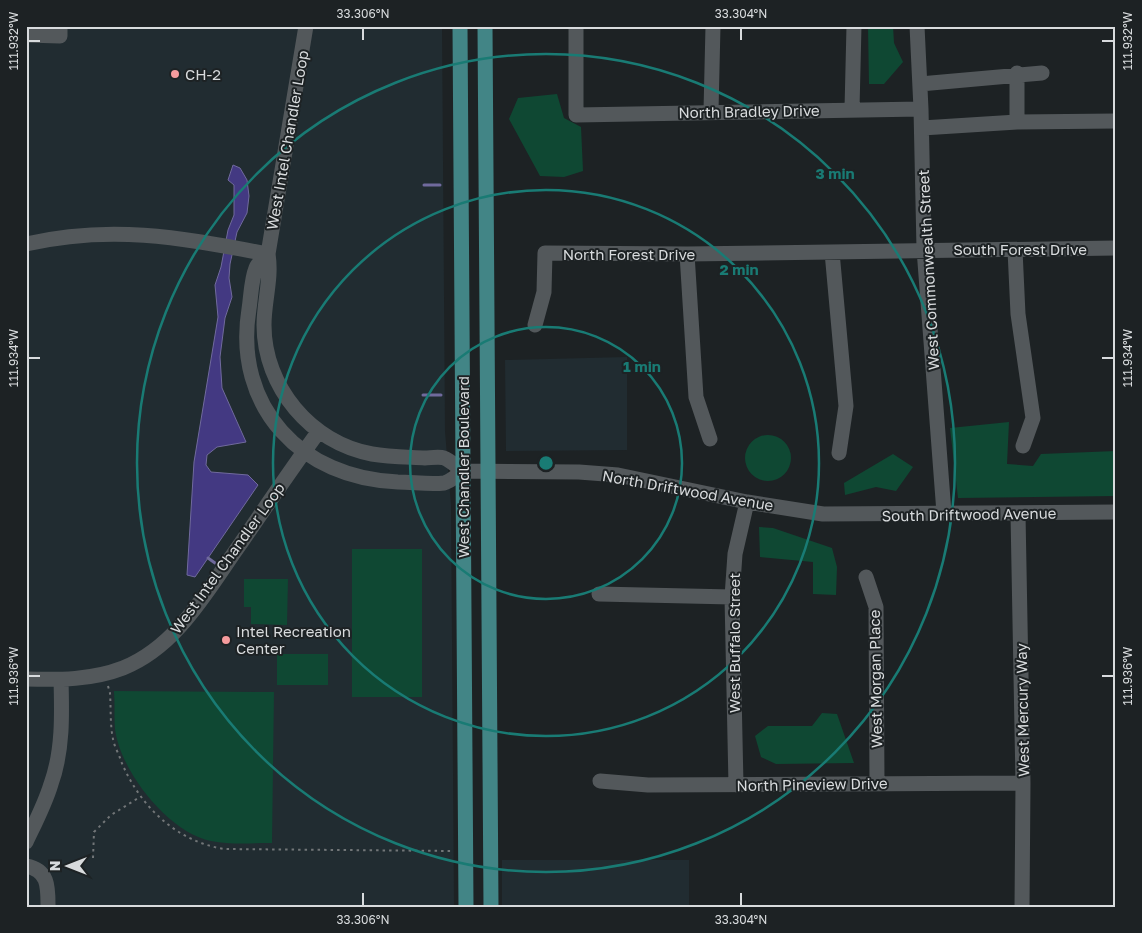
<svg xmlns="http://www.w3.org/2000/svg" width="1142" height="933" viewBox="0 0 1142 933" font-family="'Golos Text',sans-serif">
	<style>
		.built { fill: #212c31 }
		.green { fill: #0f4833 }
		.water { fill: #433982; stroke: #706a9d }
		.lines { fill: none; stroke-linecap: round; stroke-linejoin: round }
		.stream { stroke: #706a9d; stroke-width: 3 }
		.path { stroke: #727678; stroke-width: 2; stroke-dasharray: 2.5 4; stroke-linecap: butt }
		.minor { stroke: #53585b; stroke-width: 15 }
		.major { stroke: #428586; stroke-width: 15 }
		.ticks { fill: none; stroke: #d8dbdd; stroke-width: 2 }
		.ring { fill: none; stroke: #197b74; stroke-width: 2.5 }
		.poi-dot { fill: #f59b9d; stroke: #1d2224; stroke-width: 2 }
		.labels { text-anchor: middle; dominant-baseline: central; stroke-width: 4; stroke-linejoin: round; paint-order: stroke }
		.poi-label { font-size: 15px; fill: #d8dbdd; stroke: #1d2224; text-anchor: start }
		.street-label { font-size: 15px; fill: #d8dbdd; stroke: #1d2224 }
		.centre { fill: #197b74; stroke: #1d2224; stroke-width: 2.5 }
		.ring-label { font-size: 15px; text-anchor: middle; font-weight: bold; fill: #197b74; stroke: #1d2224; stroke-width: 4; stroke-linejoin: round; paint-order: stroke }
		.neatline { fill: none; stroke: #d8dbdd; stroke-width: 2 }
		.ticks-label { font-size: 12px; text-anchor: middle; fill: #d8dbdd }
	</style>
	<rect width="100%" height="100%" fill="#1d2224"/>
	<path class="built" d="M 26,26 L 442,26 L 445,431 L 451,505 L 454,907 L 26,907 Z
		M 627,357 L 627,450 L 506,451 L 505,360 Z
		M 502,860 L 689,860 L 689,907 L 502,907 Z"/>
	<path class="green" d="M 868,26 L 893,26 L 894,43 L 903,62 L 884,84 L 869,84 Z
		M 557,94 L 564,118 L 581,127 L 583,171 L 564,177 L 540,176 L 509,119 L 518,98 Z
		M 1009,422 L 1007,464 L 1033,466 L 1041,454 L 1116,451 L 1116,496 L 958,498 L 950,428 Z
		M745 458a23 23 0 1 1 46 0a23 23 0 1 1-46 0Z
		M 893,454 L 913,467 L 896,491 L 876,487 L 845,495 L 844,483 Z
		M 759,527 L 773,528 L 832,548 L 837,567 L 836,595 L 813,594 L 813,562 L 760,557 Z
		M 352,549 L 422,549 L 422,697 L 352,697 Z
		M 244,579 L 288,579 L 287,625 L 251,624 L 251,607 L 244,607 Z
		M 277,654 L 328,654 L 328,685 L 277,685 Z
		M 114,691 L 274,692 L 272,843 C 252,843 231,845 211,841 C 169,833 120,771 115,729 C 114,717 115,704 114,691 Z
		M 822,713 L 837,714 L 854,763 L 776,764 L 761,757 L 755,736 L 768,726 L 812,726 Z"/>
	<path class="water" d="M 233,165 L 240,168 L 247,180 L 249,196 L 247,213 L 237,232 L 230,264 L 229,278 L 232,297 L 225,318 L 220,357 L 222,388 L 246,442 L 217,447 L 207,455 L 206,465 L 211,472 L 248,475 L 258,485 L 195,577 L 187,575 L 194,462 L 218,317 L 215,285 L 221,267 L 228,230 L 234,215 L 234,185 L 228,180 Z"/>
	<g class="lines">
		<path class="stream" d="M 424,185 L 440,185
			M 423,395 L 441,395
			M 208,558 L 215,563"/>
		<path class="path" d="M 108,686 L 110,693 C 111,708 110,725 113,739 C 114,746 119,754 121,761 C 139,805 175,841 224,849 L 453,851
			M 93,858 L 94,832 L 111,815 L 140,797"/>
		<path class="minor" d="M 306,26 L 268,254 C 272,278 264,301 264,325 C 264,387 311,443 372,454 C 389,457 407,457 425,458 C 430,458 439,456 444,458 C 450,460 457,467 463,471
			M 576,26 L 576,115 L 921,109
			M 917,26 L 921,109 L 924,249 L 944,513
			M 26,35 L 60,36 L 60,26
			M 1017,73 L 1017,122
			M 920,84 L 1042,73
			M 852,109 L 854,26
			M 711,111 L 713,26
			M 922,128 L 1017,122 L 1116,121
			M 26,244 C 113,224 182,238 268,254
			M 1015,250 L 1018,314 L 1033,418 L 1023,446
			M 832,252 L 846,406 L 839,453
			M 268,254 C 264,258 258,263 256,268 C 251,280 251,297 249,309 C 233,407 302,479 398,482 C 413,482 430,485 444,483 C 450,482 457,475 463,471
			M 687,254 L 696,397 L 710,439
			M 535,325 L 544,292 L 545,253 L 687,254 L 1116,248
			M 463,471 L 579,472 L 618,475 L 747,502 L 823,514 L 1116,512
			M 1018,514 L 1023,783 L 1022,907
			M 866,577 L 876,607 L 877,783
			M 599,594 L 732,597
			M 26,679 C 59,680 92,680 123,668 C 178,646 208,589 241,543 C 267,505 292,468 319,431
			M 600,781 L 648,785 L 1023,783
			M 736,785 L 732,597 L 735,554 L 747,502
			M 26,842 C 35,823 45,804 51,784 C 63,751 62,714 61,680
			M 26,866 C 49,870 48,888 48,907"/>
		<path class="major" d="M 460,26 L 466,907
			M 485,26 L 491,907"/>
	</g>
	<path class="ticks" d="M 363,28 L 363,40M 741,28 L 741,40M 28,41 L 40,41M 1102,41 L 1114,41M 28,358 L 40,358M 1102,358 L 1114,358M 28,676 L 40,676M 1102,676 L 1114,676M 363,893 L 363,906M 741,893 L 741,906"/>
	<g class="ring">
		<circle cx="546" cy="463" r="136"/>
		<circle cx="546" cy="463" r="273"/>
		<circle cx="546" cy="463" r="409"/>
	</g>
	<g class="poi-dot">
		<circle cx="175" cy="74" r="5"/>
		<circle cx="226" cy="640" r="5"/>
	</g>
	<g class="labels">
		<g class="poi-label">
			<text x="185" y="74">CH-2</text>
			<text x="236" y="631">Intel Recreation<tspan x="236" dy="17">Center</tspan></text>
		</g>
		<g class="street-label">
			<text transform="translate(749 111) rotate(-1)">North Bradley Drive</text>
			<text transform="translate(287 140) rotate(-80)">West Intel Chandler Loop</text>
			<text x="1020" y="249">South Forest Drive</text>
			<text x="629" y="254">North Forest Drive</text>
			<text transform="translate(928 270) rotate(-93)">West Commonwealth Street</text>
			<text transform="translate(463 467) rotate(-90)">West Chandler Boulevard</text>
			<text transform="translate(688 490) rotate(10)">North Driftwood Avenue</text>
			<text transform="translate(969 514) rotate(-1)">South Driftwood Avenue</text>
			<text transform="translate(227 558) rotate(-54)">West Intel Chandler Loop</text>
			<text transform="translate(734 643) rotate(-90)">West Buffalo Street</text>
			<text transform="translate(875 679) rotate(-91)">West Morgan Place</text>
			<text transform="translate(1022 710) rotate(-91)">West Mercury Way</text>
			<text transform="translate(812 784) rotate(-1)">North Pineview Drive</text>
		</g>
	</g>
	<circle cx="546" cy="463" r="8" class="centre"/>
	<g class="ring-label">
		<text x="835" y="179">3 min</text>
		<text x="739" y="275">2 min</text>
		<text x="642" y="372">1 min</text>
	</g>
	<rect width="1142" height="933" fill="none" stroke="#1d2224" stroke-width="55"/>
	<g transform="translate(68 866) rotate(270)" stroke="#1d2224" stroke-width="4" paint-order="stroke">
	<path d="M0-4L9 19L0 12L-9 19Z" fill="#d8dbdd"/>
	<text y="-8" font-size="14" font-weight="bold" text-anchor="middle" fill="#d8dbdd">N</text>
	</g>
	<rect x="28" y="28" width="1086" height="878" class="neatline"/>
	<g class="ticks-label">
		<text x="363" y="18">33.306°N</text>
		<text x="741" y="18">33.304°N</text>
		<text transform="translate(1128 41) rotate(-90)" y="4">111.932°W</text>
		<text transform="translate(14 41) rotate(-90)" y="4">111.932°W</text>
		<text transform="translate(1128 358) rotate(-90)" y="4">111.934°W</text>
		<text transform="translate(14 358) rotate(-90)" y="4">111.934°W</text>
		<text transform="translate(1128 676) rotate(-90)" y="4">111.936°W</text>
		<text transform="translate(14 676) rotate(-90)" y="4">111.936°W</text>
		<text x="363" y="924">33.306°N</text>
		<text x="741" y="924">33.304°N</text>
	</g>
</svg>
